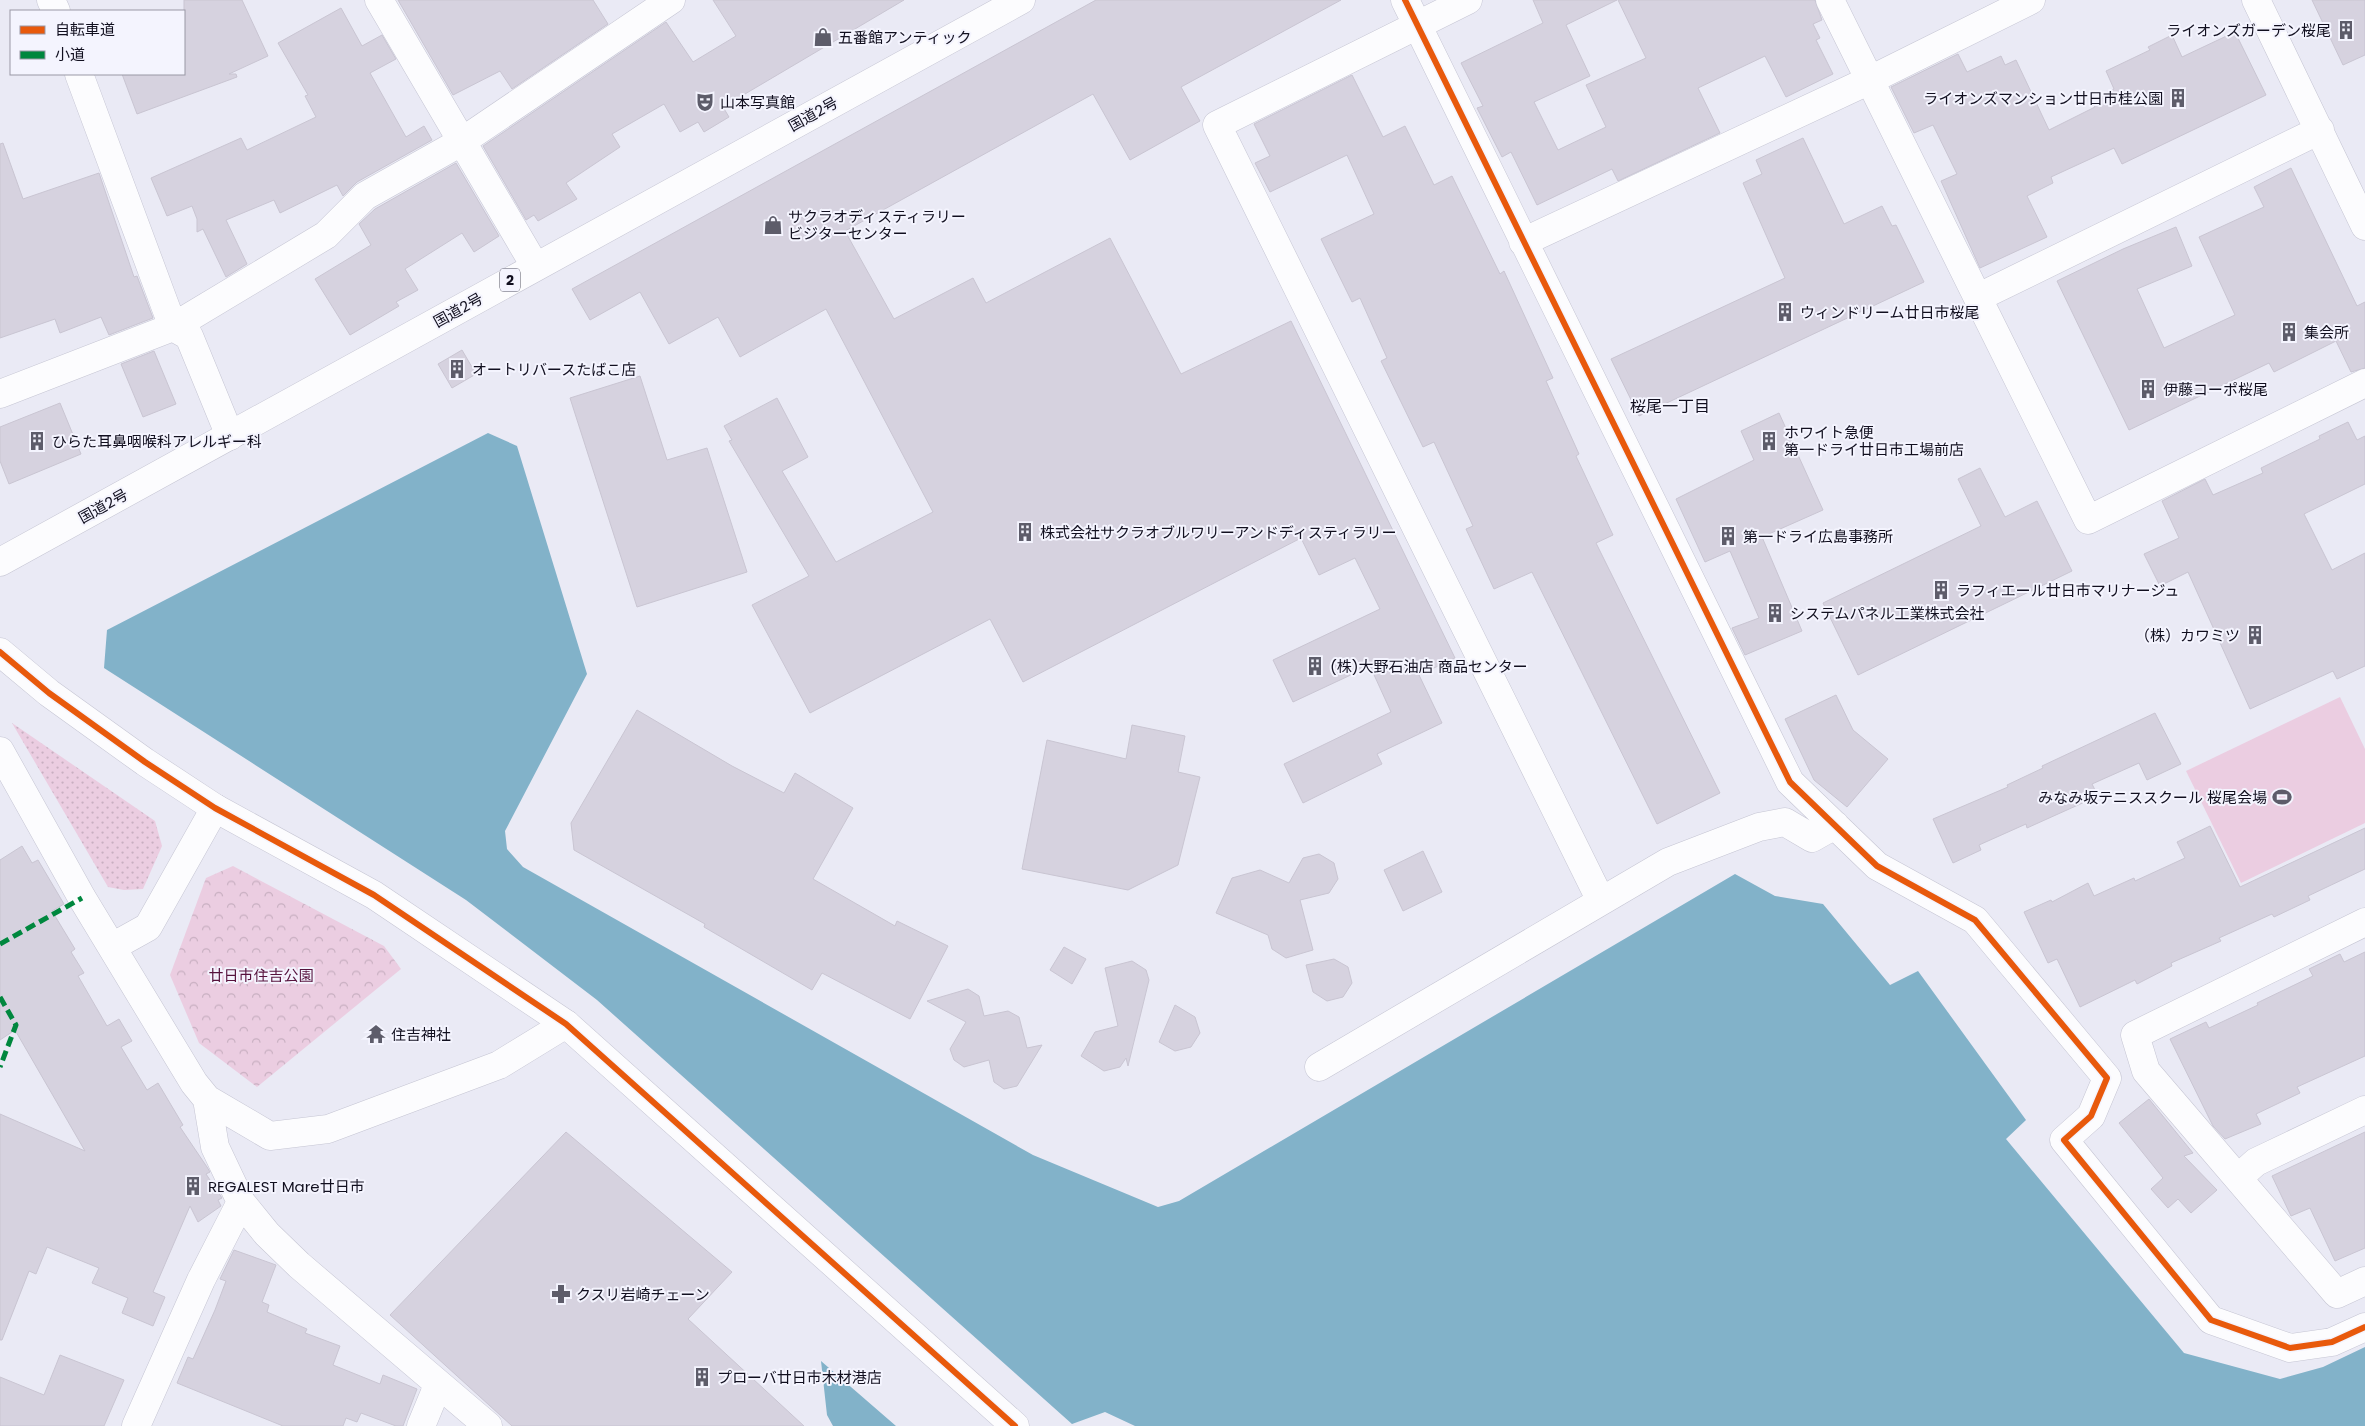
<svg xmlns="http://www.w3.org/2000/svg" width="2365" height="1426" viewBox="0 0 2365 1426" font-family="Poppins,'Noto Sans JP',sans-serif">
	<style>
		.grass { fill: url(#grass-dots) }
		.park { fill: url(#park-crowns) }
		.pitch { fill: #ebcde1 }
		.water { fill: #82b2c9 }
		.building { fill: #d6d2df; stroke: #c9c5d2 }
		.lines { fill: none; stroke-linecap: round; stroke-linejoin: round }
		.street-casing { stroke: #c5c5d3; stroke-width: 29 }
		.secondary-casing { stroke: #c5c5d3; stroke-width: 29 }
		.highway-casing { stroke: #c5c5d3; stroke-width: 29 }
		.street { stroke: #fcfcfe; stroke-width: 28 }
		.secondary { stroke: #fcfcfe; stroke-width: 28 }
		.highway { stroke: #fcfcfe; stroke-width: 28 }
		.quiet { stroke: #00873e; stroke-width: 5; stroke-dasharray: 10 5; stroke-linecap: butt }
		.cycleway-casing { stroke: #f4f4fe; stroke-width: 9 }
		.cycleway { stroke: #e8590c; stroke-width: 6 }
		.labels { text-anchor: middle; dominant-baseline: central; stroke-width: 4; stroke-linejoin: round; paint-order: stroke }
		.shield { fill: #f4f4fe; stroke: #555462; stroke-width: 1 }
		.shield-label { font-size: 14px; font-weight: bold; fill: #110f1f }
		.poi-label { font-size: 15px; fill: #110f1f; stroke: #f4f4fe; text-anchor: start }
		.street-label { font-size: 15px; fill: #110f1f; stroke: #f4f4fe }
		.park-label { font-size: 15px; fill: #56123d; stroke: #f4f4fe }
		.neighbourhood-label { font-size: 16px; fill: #110f1f; stroke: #f4f4fe }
	</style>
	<defs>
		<pattern id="grass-dots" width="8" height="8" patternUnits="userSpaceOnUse" patternTransform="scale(1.25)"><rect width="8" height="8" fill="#ebcde1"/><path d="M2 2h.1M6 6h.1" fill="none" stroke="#c8afc1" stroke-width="1.8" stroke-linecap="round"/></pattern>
		<pattern id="park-crowns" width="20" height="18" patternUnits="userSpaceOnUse" patternTransform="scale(1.25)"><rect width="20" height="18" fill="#ebcde1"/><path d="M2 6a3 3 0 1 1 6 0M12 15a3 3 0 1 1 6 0" fill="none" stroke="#c8afc1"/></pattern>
	</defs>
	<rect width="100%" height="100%" fill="#eaeaf5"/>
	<path class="grass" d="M 12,723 L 155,821 L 162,846 L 143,889 L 124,890 L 108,887 Z"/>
	<path class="park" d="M 233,866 L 384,946 L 401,969 L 257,1087 L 199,1043 L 170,975 L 206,878 Z"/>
	<path class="pitch" d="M 2340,697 L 2365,749 L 2365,823 L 2241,883 L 2186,771 Z"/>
	<path class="water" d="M 488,433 L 517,446 L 587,674 L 505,831 L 507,849 L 523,867 L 1033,1155 L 1158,1207 L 1179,1201 L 1735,874 L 1775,896 L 1823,904 L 1890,985 L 1918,971 L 2026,1120 L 2006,1139 L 2184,1353 L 2280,1379 L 2323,1367 L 2365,1347 L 2365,1426 L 1135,1426 L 1105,1412 L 1072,1424 L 597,1000 L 466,900 L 104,668 L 107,630 Z
		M 821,1361 L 896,1426 L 833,1426 L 827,1415 Z"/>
	<path class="building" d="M 184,0 L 242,0 L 268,56 L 229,74 L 236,74 L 237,77 L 137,114 L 122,74 L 184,74 Z
		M 398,0 L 593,0 L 608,24 L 512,89 L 500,71 L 453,95 Z
		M 713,0 L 904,0 L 723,107 L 729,117 L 704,132 L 698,122 L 680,132 L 664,104 L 612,134 L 620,147 L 566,183 L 577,199 L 538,221 L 534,215 L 526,220 L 483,146 L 666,22 L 693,62 L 736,36 Z
		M 1096,0 L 1341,0 L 1181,87 L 1200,121 L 1130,160 L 1093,94 L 845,231 L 894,319 L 973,278 L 986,303 L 1110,238 L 1181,374 L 1291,321 L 1455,658 L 1419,675 L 1442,723 L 1377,754 L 1382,764 L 1303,803 L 1284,764 L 1391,712 L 1370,666 L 1293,702 L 1273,660 L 1380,609 L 1355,558 L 1319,575 L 1301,538 L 1023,682 L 990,619 L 810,713 L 752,605 L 809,576 L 729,441 L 732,440 L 724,426 L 777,398 L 808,457 L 782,471 L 836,562 L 933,512 L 826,309 L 740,357 L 718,317 L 669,344 L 640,292 L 590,320 L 572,289 Z
		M 1533,0 L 1617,0 L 1566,25 L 1590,76 L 1534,102 L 1558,150 L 1606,127 L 1586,85 L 1646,58 L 1618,0 L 1815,0 L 1822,20 L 1813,24 L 1820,38 L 1816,40 L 1833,74 L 1786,97 L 1765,56 L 1698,88 L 1720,133 L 1618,181 L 1612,169 L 1537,205 L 1511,152 L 1502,157 L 1477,108 L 1483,106 L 1461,63 L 1543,23 Z
		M 2312,0 L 2365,0 L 2365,55 L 2343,65 Z
		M 341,8 L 362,46 L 382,35 L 396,59 L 370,73 L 406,137 L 424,126 L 432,140 L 357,182 L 343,196 L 337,185 L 280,213 L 274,200 L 226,220 L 247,264 L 226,277 L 203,229 L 197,232 L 197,219 L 192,206 L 167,216 L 151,178 L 241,138 L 247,150 L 316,117 L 305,96 L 308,95 L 278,43 Z
		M 2235,32 L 2266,95 L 2122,164 L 2114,148 L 2051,177 L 2053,183 L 2027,196 L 2047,237 L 1980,268 L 1941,181 L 1957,174 L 1933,125 L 1914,133 L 1891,87 L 1958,54 L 1967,72 L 2001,56 L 2005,65 L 2016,60 L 2049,130 L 2095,107 L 2091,100 L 2114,89 L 2106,71 L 2150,50 L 2148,47 L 2172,35 L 2182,57 Z
		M 1352,75 L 1383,137 L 1405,126 L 1434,185 L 1452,176 L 1500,274 L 1504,271 L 1553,378 L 1546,381 L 1579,454 L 1576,456 L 1613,535 L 1596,543 L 1720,793 L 1657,824 L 1532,572 L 1494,589 L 1466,529 L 1473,526 L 1434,442 L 1423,447 L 1381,361 L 1387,358 L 1360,298 L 1352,302 L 1321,239 L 1374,214 L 1347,155 L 1270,192 L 1255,163 L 1270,156 L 1254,124 Z
		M 1803,138 L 1844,224 L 1882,206 L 1892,226 L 1896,225 L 1924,282 L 1639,416 L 1611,359 L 1785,278 L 1743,183 L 1762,174 L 1756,160 Z
		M 3,143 L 23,199 L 99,173 L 134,277 L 137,276 L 153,318 L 109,335 L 101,317 L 60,333 L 55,319 L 0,338 L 0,144 Z
		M 456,163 L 499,236 L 474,252 L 462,233 L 405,269 L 418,290 L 396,302 L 399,306 L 350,335 L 315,279 L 371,245 L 359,224 L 375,209 Z
		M 2291,168 L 2357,306 L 2365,302 L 2365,368 L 2351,372 L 2336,341 L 2274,372 L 2269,363 L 2129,430 L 2057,281 L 2123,249 L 2176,227 L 2192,266 L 2137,289 L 2164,348 L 2235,315 L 2199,237 L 2264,207 L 2254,187 Z
		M 462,350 L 476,374 L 452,388 L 438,364 Z
		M 154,351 L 176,404 L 143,417 L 121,364 Z
		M 640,376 L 667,460 L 707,448 L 747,572 L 637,607 L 570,398 Z
		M 60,403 L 81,454 L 9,484 L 0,461 L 0,427 Z
		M 1779,413 L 1823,510 L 1762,537 L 1802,631 L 1745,655 L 1732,628 L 1759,618 L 1730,551 L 1705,562 L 1676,499 L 1754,460 L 1741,431 Z
		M 2348,422 L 2357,440 L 2365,436 L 2365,484 L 2304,514 L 2332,570 L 2365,553 L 2365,666 L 2337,679 L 2333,671 L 2250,709 L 2188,572 L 2160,586 L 2144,554 L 2179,538 L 2162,501 L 2205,479 L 2213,495 L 2263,473 L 2261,468 L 2320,439 L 2319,436 Z
		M 1980,468 L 2005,517 L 2037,501 L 2072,571 L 1858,675 L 1823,603 L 1981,526 L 1958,479 Z
		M 1836,695 L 1853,730 L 1888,759 L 1847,807 L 1814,780 L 1785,719 Z
		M 637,710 L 732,766 L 784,793 L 795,773 L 853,808 L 813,879 L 895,926 L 897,921 L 948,946 L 910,1019 L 822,973 L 812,990 L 704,927 L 705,924 L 574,850 L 571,823 Z
		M 2155,713 L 2181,764 L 2147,780 L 2139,763 L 2092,784 L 2098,796 L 2027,828 L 2026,824 L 1979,845 L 1981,850 L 1953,863 L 1933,819 L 2008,787 L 2007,785 L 2043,768 L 2042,766 Z
		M 1132,725 L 1185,736 L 1178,772 L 1200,777 L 1178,865 L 1128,890 L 1022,869 L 1047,740 L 1126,759 Z
		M 2210,826 L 2240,887 L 2365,828 L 2365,869 L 2308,896 L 2310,900 L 2274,917 L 2272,914 L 2219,938 L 2221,941 L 2171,963 L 2172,966 L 2137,984 L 2135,980 L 2080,1007 L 2057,959 L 2048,963 L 2024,912 L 2051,900 L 2052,902 L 2088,883 L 2094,896 L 2134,878 L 2135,881 L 2185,858 L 2177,842 Z
		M 22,846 L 32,863 L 38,860 L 64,904 L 52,911 L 75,949 L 71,952 L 84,973 L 78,976 L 107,1026 L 119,1019 L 132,1041 L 121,1047 L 147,1090 L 158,1083 L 183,1125 L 180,1127 L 207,1167 L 210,1172 L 206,1174 L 222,1198 L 218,1200 L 221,1206 L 198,1222 L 190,1206 L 153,1292 L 165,1297 L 153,1326 L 122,1313 L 128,1298 L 92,1283 L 99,1268 L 47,1247 L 36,1274 L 29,1271 L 2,1340 L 0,1340 L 0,1114 L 85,1151 L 15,1030 L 0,1040 L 0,860 Z
		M 1423,851 L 1442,892 L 1403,911 L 1384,870 Z
		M 1319,854 L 1334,863 L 1338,879 L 1329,893 L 1300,900 L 1313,950 L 1286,958 L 1272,949 L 1268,935 L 1216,913 L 1232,878 L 1260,870 L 1289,883 L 1303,858 Z
		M 1064,947 L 1086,959 L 1072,984 L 1050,970 Z
		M 2365,952 L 2365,1056 L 2297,1087 L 2300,1093 L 2256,1114 L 2261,1124 L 2225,1139 L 2213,1126 L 2170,1039 L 2206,1022 L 2209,1028 L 2258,1005 L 2257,1003 L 2313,976 L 2309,969 L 2340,954 L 2344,962 Z
		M 1334,959 L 1348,967 L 1352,983 L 1343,997 L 1327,1001 L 1313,992 L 1306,965 Z
		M 1132,961 L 1146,970 L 1149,980 L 1128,1066 L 1126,1058 L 1120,1067 L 1104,1071 L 1081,1056 L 1095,1032 L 1118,1026 L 1105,968 Z
		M 968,989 L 979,996 L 984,1016 L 1008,1011 L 1019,1017 L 1027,1048 L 1042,1045 L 1017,1086 L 1004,1089 L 994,1082 L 989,1060 L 964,1067 L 954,1060 L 950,1049 L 966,1022 L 927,1001 Z
		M 1175,1005 L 1195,1017 L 1200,1033 L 1191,1047 L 1175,1051 L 1159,1042 Z
		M 2149,1099 L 2193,1153 L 2184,1156 L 2217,1190 L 2191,1213 L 2178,1199 L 2168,1208 L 2151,1189 L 2163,1178 L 2119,1123 Z
		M 566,1132 L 732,1272 L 688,1319 L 804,1426 L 512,1426 L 390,1315 Z
		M 2365,1132 L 2365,1248 L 2335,1261 L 2310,1208 L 2291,1216 L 2272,1176 Z
		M 234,1250 L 276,1265 L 262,1302 L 269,1305 L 267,1312 L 307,1329 L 305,1333 L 340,1346 L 333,1365 L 380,1384 L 383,1375 L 417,1389 L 403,1426 L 396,1426 L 361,1413 L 357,1422 L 346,1418 L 343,1426 L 283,1426 L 177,1383 L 188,1357 L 193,1359 L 215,1310 L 226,1281 L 220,1279 Z
		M 60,1355 L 124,1380 L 104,1426 L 0,1426 L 0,1377 L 44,1395 Z"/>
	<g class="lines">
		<g class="street-casing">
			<path id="street" d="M 51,0 L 56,11
				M 379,0 L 535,266
				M 1405,0 L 1790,782 L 1877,866 L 1975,920 L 2107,1078 L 2091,1116 L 2064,1140 L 2211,1320 L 2290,1348 L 2332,1342 L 2365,1327
				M 1468,0 L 1217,125 L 1601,901
				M 1830,0 L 2088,520 L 2365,383
				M 2256,0 L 2365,226
				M 79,74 L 173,327 L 189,336 L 230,436
				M 1523,242 L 1870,80 L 2031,0
				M 1979,297 L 2320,130
				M 0,394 L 173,327 L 326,235 L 365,196 L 461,142 L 671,0
				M 0,751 L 82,898 L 194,1083 L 207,1099 L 270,1136 L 328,1129 L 499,1065 L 566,1024
				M 2365,922 L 2135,1035 L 2146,1071 L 2337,1294 L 2365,1281
				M 112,947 L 148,927 L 215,808
				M 1319,1067 L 1668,862 L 1759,827 L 1785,822 L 1812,838 L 1835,825
				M 207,1099 L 215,1147 L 241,1202 L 267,1234 L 299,1265 L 488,1426
				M 2238,1178 L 2256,1162 L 2365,1110
				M 136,1426 L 201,1280 L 241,1202
				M 421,1426 L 438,1385"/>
		</g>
		<g class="secondary-casing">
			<path id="secondary" d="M 0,652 L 49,693 L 145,762 L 215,808 L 374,895 L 566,1024 L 1015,1426"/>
		</g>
		<g class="highway-casing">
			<path id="highway" d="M 0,562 L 1021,0"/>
		</g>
		<use href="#street" class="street"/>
		<use href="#secondary" class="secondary"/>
		<use href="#highway" class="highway"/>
		<path class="quiet" d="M 0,944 L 82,898
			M 0,997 L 16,1025 L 0,1067"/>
		<g class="cycleway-casing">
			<path id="cycleway" d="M 1405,0 L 1790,782 L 1877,866 L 1975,920 L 2107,1078 L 2091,1116 L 2064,1140 L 2211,1320 L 2290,1348 L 2332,1342 L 2365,1327
				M 0,652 L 49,693 L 145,762 L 215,808 L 374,895 L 566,1024 L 1015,1426"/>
		</g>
		<use href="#cycleway" class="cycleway"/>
	</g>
	<defs>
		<g id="building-bare" transform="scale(1.5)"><path d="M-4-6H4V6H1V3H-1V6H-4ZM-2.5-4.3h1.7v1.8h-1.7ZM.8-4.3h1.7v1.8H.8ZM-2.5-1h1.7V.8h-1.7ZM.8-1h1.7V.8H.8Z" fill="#5d5c6a" stroke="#f4f4fe" stroke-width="2.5" paint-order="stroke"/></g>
		<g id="shop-bare" transform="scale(1.5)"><path d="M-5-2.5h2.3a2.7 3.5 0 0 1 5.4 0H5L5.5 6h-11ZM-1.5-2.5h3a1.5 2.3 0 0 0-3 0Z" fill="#5d5c6a" stroke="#f4f4fe" stroke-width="2.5" paint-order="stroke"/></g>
		<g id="theatre-bare" transform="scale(1.5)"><path d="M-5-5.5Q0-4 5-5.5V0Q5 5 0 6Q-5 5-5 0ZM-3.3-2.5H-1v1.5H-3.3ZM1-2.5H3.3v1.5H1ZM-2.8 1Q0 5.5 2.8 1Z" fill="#5d5c6a" stroke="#f4f4fe" stroke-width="2.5" paint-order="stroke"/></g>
		<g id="stadium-bare" transform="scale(1.5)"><path d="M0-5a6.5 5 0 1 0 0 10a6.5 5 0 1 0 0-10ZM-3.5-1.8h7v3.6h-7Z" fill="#5d5c6a" stroke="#f4f4fe" stroke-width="2.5" paint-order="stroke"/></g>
		<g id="temple-bare" transform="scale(1.5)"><path d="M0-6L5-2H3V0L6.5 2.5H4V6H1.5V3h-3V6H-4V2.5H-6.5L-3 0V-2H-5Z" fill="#5d5c6a" stroke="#f4f4fe" stroke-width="2.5" paint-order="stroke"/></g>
		<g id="pharmacy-bare" transform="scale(1.5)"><path d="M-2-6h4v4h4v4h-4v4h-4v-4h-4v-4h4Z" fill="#5d5c6a" stroke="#f4f4fe" stroke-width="2.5" paint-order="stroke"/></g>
	</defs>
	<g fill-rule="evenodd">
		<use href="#building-bare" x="2346" y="30"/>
		<use href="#shop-bare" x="823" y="37"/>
		<use href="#building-bare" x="2178" y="98"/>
		<use href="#theatre-bare" x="705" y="102"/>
		<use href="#shop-bare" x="773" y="225"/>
		<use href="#building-bare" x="1785" y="312"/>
		<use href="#building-bare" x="2289" y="332"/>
		<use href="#building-bare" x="457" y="369"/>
		<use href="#building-bare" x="2148" y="389"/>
		<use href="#building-bare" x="37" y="441"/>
		<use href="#building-bare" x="1769" y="441"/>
		<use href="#building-bare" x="1025" y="532"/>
		<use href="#building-bare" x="1728" y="536"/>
		<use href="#building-bare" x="1941" y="590"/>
		<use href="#building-bare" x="1775" y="613"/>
		<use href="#building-bare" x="2255" y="635"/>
		<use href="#building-bare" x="1315" y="666"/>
		<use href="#stadium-bare" x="2282" y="797"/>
		<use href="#temple-bare" x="376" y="1034"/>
		<use href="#building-bare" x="193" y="1186"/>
		<use href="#pharmacy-bare" x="561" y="1294"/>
		<use href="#building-bare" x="702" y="1377"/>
	</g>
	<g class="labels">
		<rect class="shield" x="500" y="268.5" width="20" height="23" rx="4"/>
		<g class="shield-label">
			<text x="510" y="280">2</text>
		</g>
		<g class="poi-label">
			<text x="2331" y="30" text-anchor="end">ライオンズガーデン桜尾</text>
			<text x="838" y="37">五番館アンティック</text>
			<text x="2163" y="98" text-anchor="end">ライオンズマンション廿日市桂公園</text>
			<text x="720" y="102">山本写真館</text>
			<text x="788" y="216">サクラオディスティラリー<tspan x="788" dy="17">ビジターセンター</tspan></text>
			<text x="1800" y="312">ウィンドリーム廿日市桜尾</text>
			<text x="2304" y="332">集会所</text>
			<text x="472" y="369">オートリバースたばこ店</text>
			<text x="2163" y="389">伊藤コーポ桜尾</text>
			<text x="1784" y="432">ホワイト急便<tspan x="1784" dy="17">第一ドライ廿日市工場前店</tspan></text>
			<text x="52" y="441">ひらた耳鼻咽喉科アレルギー科</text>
			<text x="1040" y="532">株式会社サクラオブルワリーアンドディスティラリー</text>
			<text x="1743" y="536">第一ドライ広島事務所</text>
			<text x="1956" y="590">ラフィエール廿日市マリナージュ</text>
			<text x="1790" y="613">システムパネル工業株式会社</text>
			<text x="2240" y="635" text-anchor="end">（株）カワミツ</text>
			<text x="1330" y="666">(株)大野石油店 商品センター</text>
			<text x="2267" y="797" text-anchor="end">みなみ坂テニススクール 桜尾会場</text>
			<text x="391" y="1034">住吉神社</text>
			<text x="208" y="1186">REGALEST Mare廿日市</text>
			<text x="576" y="1294">クスリ岩崎チェーン</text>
			<text x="717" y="1377">プローバ廿日市木材港店</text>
		</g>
		<g class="street-label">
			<text transform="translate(813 114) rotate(-29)">国道2号</text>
			<text transform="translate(458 310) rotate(-29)">国道2号</text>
			<text transform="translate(103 506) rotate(-29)">国道2号</text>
		</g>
		<g class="park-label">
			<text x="261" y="975">廿日市住吉公園</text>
		</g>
		<g class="neighbourhood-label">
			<text x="1670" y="406">桜尾一丁目</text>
		</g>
	</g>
	<rect x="10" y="10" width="175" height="65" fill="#f4f4fe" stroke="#9998a5"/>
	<rect x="20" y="26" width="25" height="8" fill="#e8590c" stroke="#9998a5"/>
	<text x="55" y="35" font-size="15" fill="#110f1f">自転車道</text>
	<rect x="20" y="51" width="25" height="8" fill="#00873e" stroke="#9998a5"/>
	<text x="55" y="60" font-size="15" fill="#110f1f">小道</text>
</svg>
